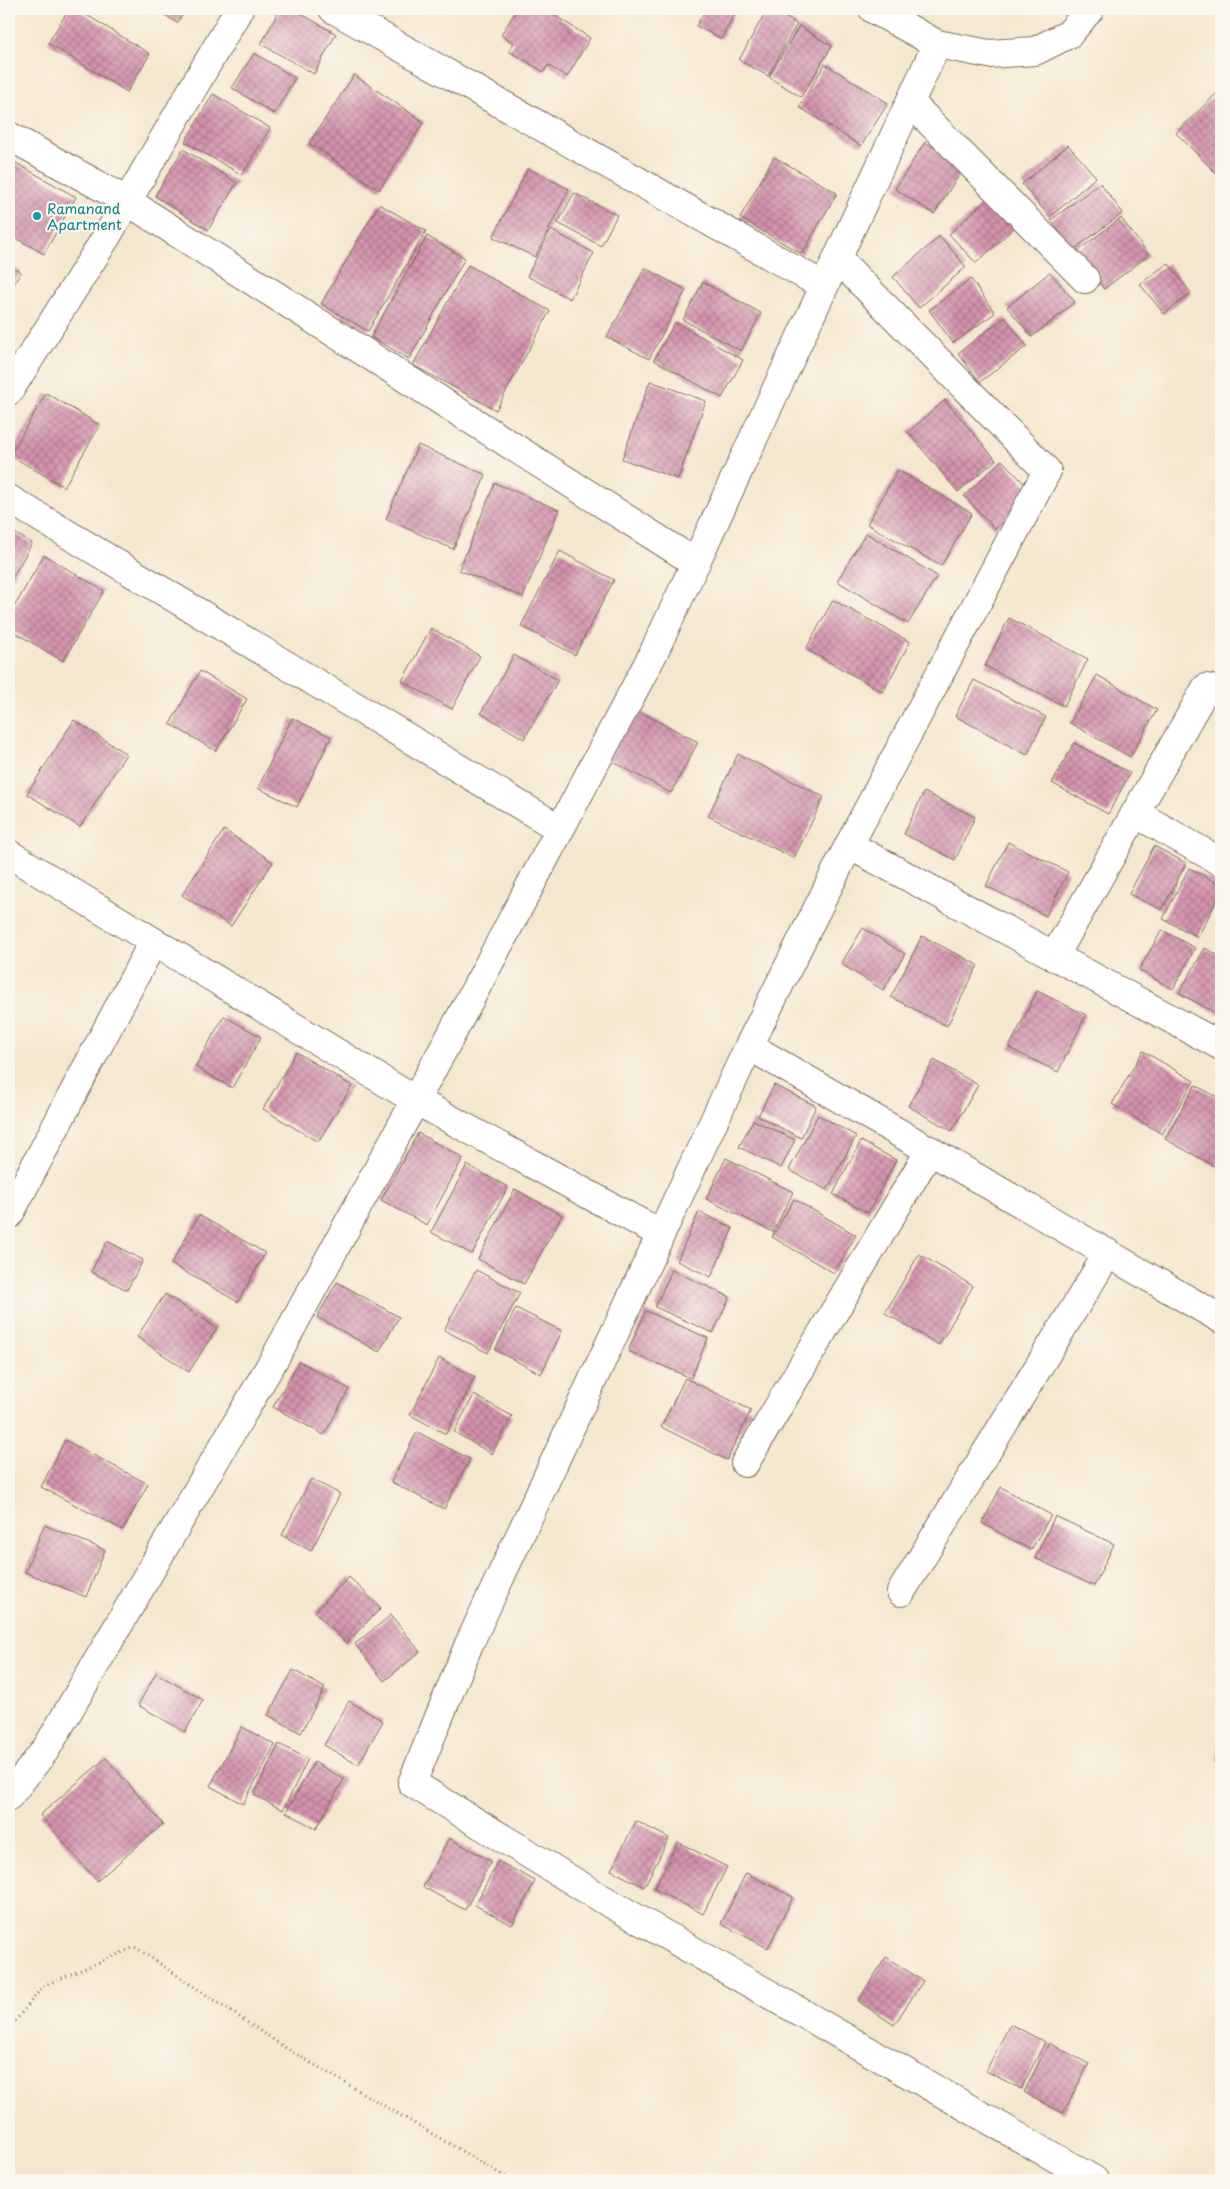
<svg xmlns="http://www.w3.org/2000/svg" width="1230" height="2189" viewBox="0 0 1230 2189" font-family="'Playpen Sans',sans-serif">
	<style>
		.building { fill: url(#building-cross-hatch) }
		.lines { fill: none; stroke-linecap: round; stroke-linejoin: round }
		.street-casing { stroke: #7c6c5c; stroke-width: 30 }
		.path { stroke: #7c6c5c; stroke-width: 3; stroke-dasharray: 1 4; stroke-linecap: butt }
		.street { stroke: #fff; stroke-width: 28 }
		.culture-dot { fill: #0f9aa8; stroke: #fbf7ec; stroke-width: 2 }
		.labels { text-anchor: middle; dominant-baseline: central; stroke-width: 4.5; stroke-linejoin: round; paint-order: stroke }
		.culture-label { font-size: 14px; fill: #0d838f; stroke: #fbf7ec; text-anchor: start }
	</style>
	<defs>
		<pattern id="building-cross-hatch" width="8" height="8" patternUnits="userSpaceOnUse" patternTransform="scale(1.25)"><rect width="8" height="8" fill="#d493ae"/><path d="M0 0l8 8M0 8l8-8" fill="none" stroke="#ad788d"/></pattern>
	</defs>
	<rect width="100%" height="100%" fill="#fbf7ec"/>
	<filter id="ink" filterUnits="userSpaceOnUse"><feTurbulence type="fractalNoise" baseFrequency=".02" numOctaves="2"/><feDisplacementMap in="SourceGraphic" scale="10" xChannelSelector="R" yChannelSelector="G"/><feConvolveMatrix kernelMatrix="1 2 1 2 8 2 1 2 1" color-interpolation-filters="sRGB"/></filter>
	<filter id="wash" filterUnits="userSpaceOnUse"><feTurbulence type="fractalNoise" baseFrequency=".0096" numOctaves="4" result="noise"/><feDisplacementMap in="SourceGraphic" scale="20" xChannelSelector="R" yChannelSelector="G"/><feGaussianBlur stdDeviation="1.12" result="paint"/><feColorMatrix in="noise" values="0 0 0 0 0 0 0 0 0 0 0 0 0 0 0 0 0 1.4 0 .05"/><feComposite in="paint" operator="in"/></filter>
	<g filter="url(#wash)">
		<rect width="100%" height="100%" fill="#f4e7cf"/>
		<g id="blocks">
			<path class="building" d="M 69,9 L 77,9 L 150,54 L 127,92 L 48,43 Z
				M 156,9 L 186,9 L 177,23 Z
				M 280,9 L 293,9 L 336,34 L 314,74 L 261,44 Z
				M 517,9 L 557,9 L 554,15 L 590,38 L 567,77 L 548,65 L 544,72 L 509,51 L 514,43 L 501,35 Z
				M 706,9 L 737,9 L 721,39 L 696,26 Z
				M 767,9 L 771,9 L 797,24 L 768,76 L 739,60 Z
				M 799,26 L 832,46 L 801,97 L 769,77 Z
				M 254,53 L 295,78 L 274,114 L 232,88 Z
				M 825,64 L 888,103 L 861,146 L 799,107 Z
				M 354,75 L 424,122 L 379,190 L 309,143 Z
				M 1221,89 L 1221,175 L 1220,177 L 1176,133 Z
				M 213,94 L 270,128 L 242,175 L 185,142 Z
				M 925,142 L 964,167 L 934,214 L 895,189 Z
				M 1068,145 L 1096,177 L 1050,217 L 1022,184 Z
				M 183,149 L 237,183 L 208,230 L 155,196 Z
				M 774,157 L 837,193 L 802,254 L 740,218 Z
				M 9,159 L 76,197 L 44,254 L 9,234 Z
				M 528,168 L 569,189 L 535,257 L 493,237 Z
				M 1100,183 L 1123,213 L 1073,250 L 1051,220 Z
				M 574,193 L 617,215 L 601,246 L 558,223 Z
				M 989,197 L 1016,226 L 976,263 L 949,234 Z
				M 379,204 L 426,231 L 368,331 L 321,304 Z
				M 1121,218 L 1149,255 L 1104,289 L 1076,252 Z
				M 551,230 L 594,253 L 570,299 L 527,276 Z
				M 427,236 L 465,258 L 409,359 L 371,337 Z
				M 940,236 L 966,267 L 919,308 L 893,277 Z
				M 1168,263 L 1191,293 L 1164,314 L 1140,284 Z
				M 9,265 L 21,272 L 9,292 Z
				M 468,265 L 550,311 L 496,410 L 413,365 Z
				M 645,268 L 686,290 L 649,359 L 607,337 Z
				M 1050,272 L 1075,302 L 1032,337 L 1007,307 Z
				M 971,279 L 995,313 L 953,343 L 929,310 Z
				M 703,282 L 761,313 L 741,351 L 683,320 Z
				M 1005,317 L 1027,346 L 980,382 L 958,353 Z
				M 675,322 L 743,360 L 722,398 L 654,360 Z
				M 650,381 L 706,401 L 678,479 L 622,459 Z
				M 46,393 L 100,425 L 64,487 L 10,455 Z
				M 945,400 L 996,460 L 958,492 L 908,432 Z
				M 418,445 L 486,475 L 453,549 L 386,519 Z
				M 1002,460 L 1033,493 L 995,529 L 964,496 Z
				M 898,470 L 972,513 L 941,566 L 867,524 Z
				M 495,483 L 559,510 L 523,597 L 459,570 Z
				M 9,530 L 32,543 L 9,584 Z
				M 866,533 L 937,576 L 908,624 L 837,581 Z
				M 560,551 L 614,580 L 575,655 L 521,626 Z
				M 44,555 L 104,591 L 63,661 L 9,629 L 9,616 Z
				M 833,600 L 910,642 L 883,692 L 806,649 Z
				M 1009,618 L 1088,659 L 1064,706 L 985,666 Z
				M 431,628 L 480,656 L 452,709 L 402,681 Z
				M 514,655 L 558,680 L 524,739 L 481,713 Z
				M 200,671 L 247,699 L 216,751 L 170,724 Z
				M 1097,675 L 1157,710 L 1130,757 L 1070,723 Z
				M 974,680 L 1046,717 L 1027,755 L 955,716 Z
				M 635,709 L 698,742 L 671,793 L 608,759 Z
				M 292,718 L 331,737 L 297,807 L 258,788 Z
				M 74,720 L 126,754 L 80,827 L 27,794 Z
				M 1074,743 L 1130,773 L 1108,814 L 1052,783 Z
				M 738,754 L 824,797 L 794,858 L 708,816 Z
				M 924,792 L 975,817 L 955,860 L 904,834 Z
				M 224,830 L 273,862 L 231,926 L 182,895 Z
				M 1008,842 L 1068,872 L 1046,916 L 986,886 Z
				M 1154,846 L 1186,863 L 1162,910 L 1129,894 Z
				M 1189,868 L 1221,885 L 1221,892 L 1198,937 L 1163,919 Z
				M 863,928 L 905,954 L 883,990 L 841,964 Z
				M 1162,930 L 1195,948 L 1173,989 L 1139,970 Z
				M 922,936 L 978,965 L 947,1026 L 891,997 Z
				M 1205,948 L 1221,957 L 1221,1016 L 1179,993 Z
				M 1037,991 L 1086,1015 L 1058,1072 L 1009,1048 Z
				M 224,1016 L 261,1037 L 232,1088 L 195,1067 Z
				M 1143,1051 L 1194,1081 L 1162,1134 L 1112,1104 Z
				M 296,1052 L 352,1086 L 318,1142 L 263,1109 Z
				M 934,1060 L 978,1085 L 952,1131 L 908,1106 Z
				M 774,1085 L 816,1106 L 801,1138 L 758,1116 Z
				M 1195,1085 L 1221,1099 L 1221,1156 L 1216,1167 L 1165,1139 Z
				M 818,1115 L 856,1136 L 827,1190 L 789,1170 Z
				M 753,1120 L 795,1140 L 781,1168 L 739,1147 Z
				M 418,1133 L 463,1158 L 427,1225 L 381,1200 Z
				M 861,1141 L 896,1160 L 868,1213 L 833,1194 Z
				M 726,1158 L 793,1192 L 773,1232 L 706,1199 Z
				M 467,1165 L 508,1187 L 472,1254 L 431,1232 Z
				M 515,1189 L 562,1215 L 524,1284 L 478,1259 Z
				M 794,1199 L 856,1235 L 834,1273 L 772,1237 Z
				M 699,1212 L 733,1228 L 711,1277 L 677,1261 Z
				M 199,1215 L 265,1253 L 238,1302 L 171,1264 Z
				M 107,1241 L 143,1260 L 127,1290 L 91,1272 Z
				M 919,1254 L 973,1286 L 939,1345 L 885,1313 Z
				M 476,1270 L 520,1293 L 488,1353 L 444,1330 Z
				M 672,1270 L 730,1297 L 713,1333 L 655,1307 Z
				M 337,1282 L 399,1317 L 379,1352 L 317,1317 Z
				M 165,1294 L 217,1328 L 189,1372 L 137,1337 Z
				M 516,1308 L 562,1331 L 541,1374 L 495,1350 Z
				M 646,1311 L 708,1338 L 691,1378 L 628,1351 Z
				M 439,1358 L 475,1377 L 446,1434 L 410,1415 Z
				M 299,1361 L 349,1389 L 324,1435 L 273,1407 Z
				M 685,1378 L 751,1410 L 727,1460 L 661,1427 Z
				M 474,1395 L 512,1416 L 492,1454 L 454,1432 Z
				M 417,1432 L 470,1459 L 444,1509 L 391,1482 Z
				M 65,1440 L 148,1484 L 123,1530 L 41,1487 Z
				M 311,1479 L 340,1494 L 311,1551 L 282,1535 Z
				M 1001,1487 L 1051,1515 L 1031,1550 L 982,1523 Z
				M 1055,1516 L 1114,1544 L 1094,1586 L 1035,1558 Z
				M 44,1525 L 105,1550 L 86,1597 L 25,1572 Z
				M 349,1577 L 381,1608 L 346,1643 L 315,1612 Z
				M 391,1615 L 420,1652 L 384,1681 L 355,1644 Z
				M 293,1670 L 325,1688 L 301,1733 L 268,1715 Z
				M 156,1673 L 203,1700 L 185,1732 L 138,1705 Z
				M 349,1701 L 383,1721 L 358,1765 L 324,1745 Z
				M 242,1727 L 275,1745 L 243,1804 L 210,1786 Z
				M 1220,1740 L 1221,1740 L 1221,1761 L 1217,1760 Z
				M 279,1744 L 308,1759 L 283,1810 L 254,1795 Z
				M 106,1758 L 163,1824 L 97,1881 L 40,1815 Z
				M 314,1762 L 344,1779 L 316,1829 L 286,1812 Z
				M 636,1821 L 669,1838 L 644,1887 L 611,1870 Z
				M 449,1838 L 491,1861 L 465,1910 L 423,1887 Z
				M 678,1842 L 727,1867 L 703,1914 L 654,1889 Z
				M 498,1861 L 535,1881 L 512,1925 L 475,1905 Z
				M 746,1873 L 793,1897 L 768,1948 L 721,1924 Z
				M 886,1957 L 923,1981 L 894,2025 L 858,2001 Z
				M 1010,2024 L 1045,2042 L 1021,2089 L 986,2071 Z
				M 1049,2043 L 1089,2064 L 1063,2113 L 1024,2092 Z"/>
		</g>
	</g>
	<g filter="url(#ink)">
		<use href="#blocks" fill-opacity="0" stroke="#7c6c5c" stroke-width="1"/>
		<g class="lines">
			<g class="street-casing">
				<path id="street" d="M 333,9 L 824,286
					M 873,9 L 937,44 L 989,54 L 1035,51 L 1069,34 L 1090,9
					M 910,102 L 1085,279
					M 9,136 L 127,201 L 696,563
					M 837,258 L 1047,471 L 849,845 L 749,1046 L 469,1644 L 412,1783 L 601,1898 L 1094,2180
					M 9,391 L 107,236 L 239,9
					M 9,499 L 560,829
					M 1135,813 L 1221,862
					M 849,845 L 1221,1046
					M 9,854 L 415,1100 L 661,1234
					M 1054,957 L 1206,688 L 1221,691
					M 749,1046 L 1221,1319
					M 9,1215 L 153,942
					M 745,1463 L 930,1150
					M 901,1592 L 1108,1253
					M 9,1796 L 46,1749 L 276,1356 L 450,1037 L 653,654 L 937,44"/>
			</g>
			<path class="path" d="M 9,2029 L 43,1986 L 135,1947 L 284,2047 L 511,2180"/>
			<use href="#street" class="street"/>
		</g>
	</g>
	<circle class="culture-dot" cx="37" cy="216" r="5"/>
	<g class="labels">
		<g class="culture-label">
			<text x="47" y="208">Ramanand<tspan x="47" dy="16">Apartment</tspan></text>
		</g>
	</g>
	<rect width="1230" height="2189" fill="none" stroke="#fbf7ec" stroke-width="30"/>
</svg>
